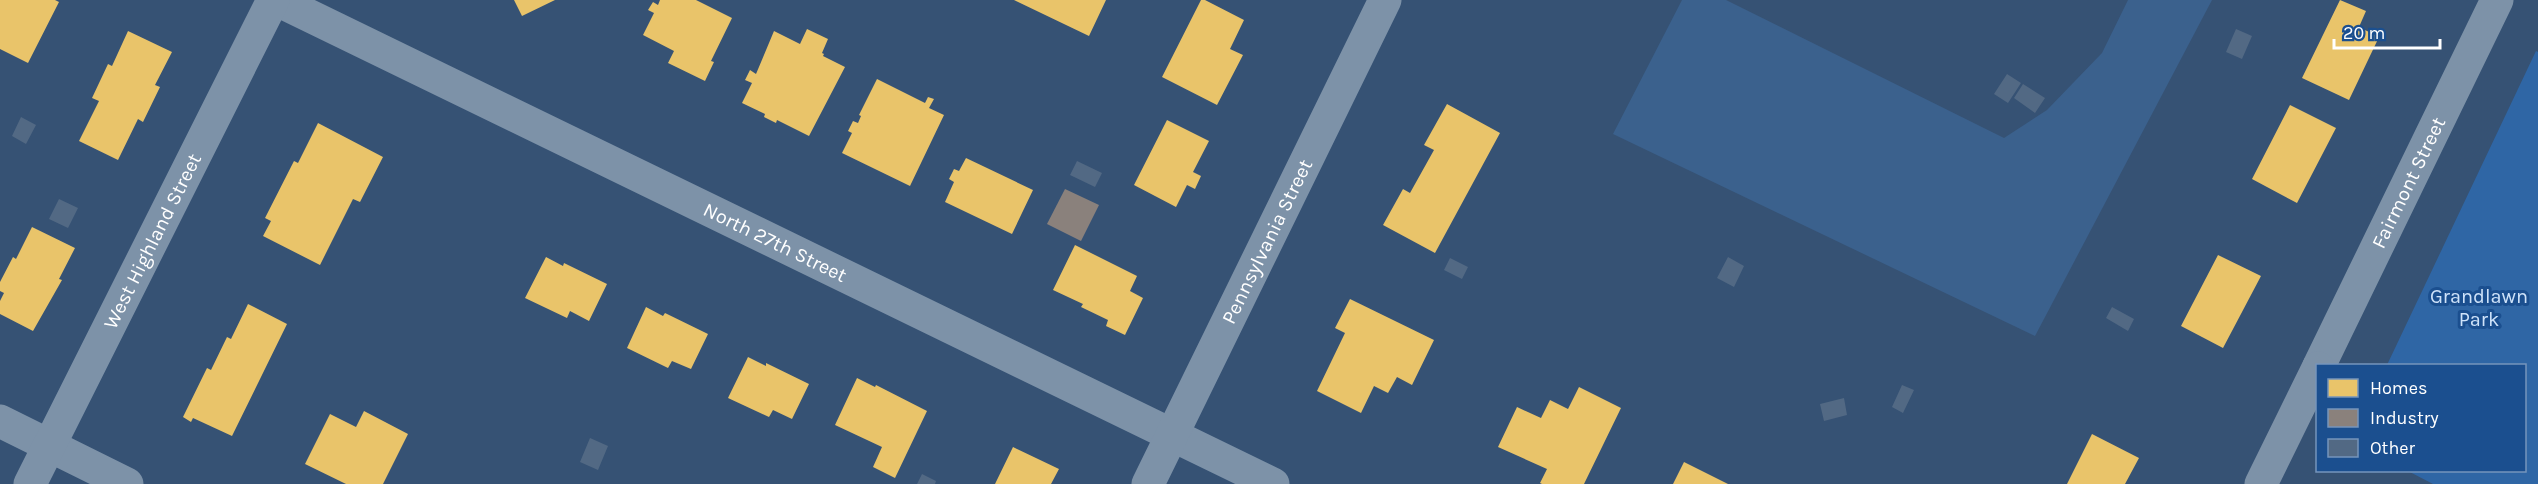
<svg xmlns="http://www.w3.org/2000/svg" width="2538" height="484" viewBox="0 0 2538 484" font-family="Karla,sans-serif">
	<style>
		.green { fill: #2f66a5 }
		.water { fill: #3b618d }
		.homes { fill: #e9c46a }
		.industry { fill: #8a817c }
		.building { fill: #526984 }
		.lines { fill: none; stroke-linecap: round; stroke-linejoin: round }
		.minor { stroke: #7d92a8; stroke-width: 33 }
		.labels { text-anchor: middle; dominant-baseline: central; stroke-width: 6; stroke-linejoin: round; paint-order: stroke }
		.street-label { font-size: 20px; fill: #fff; stroke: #1b4f8f }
		.park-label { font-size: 20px; fill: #cfe3fa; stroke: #1b4f8f }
	</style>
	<rect width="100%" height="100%" fill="#365274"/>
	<path class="green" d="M 2536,51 L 2538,52 L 2538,484 L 2433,484 L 2408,471 L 2524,470 L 2524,366 L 2387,365 Z"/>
	<path class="water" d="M 1682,0 L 1726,0 L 2004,138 L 2047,110 L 2102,53 L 2128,0 L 2212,0 L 2035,336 L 1613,134 Z"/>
	<path class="homes" d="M 0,0 L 55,0 L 59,2 L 28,63 L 0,49 Z
		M 514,0 L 555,0 L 522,16 Z
		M 660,0 L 696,0 L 732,18 L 711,61 L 714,62 L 705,81 L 668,63 L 674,51 L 643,35 L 654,13 L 648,10 L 653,2 L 658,5 Z
		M 1014,0 L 1106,0 L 1089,36 Z
		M 1201,0 L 1205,0 L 1244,20 L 1230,49 L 1243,55 L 1217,105 L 1162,77 Z
		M 2340,0 L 2366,11 L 2359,27 L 2379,37 L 2349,100 L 2302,78 Z
		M 807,29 L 828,39 L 822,53 L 824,54 L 823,56 L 845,67 L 809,136 L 777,120 L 776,123 L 764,117 L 765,114 L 742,103 L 752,83 L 745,80 L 750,70 L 756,74 L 774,31 L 800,44 Z
		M 128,31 L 172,52 L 155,85 L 160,87 L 143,122 L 138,119 L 118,160 L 79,141 L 99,101 L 92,98 L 108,64 L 112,66 Z
		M 877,79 L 925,103 L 928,97 L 934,99 L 929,108 L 944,115 L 910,186 L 842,153 L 852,133 L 848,131 L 853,121 L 858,123 L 861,116 L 859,115 Z
		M 1447,104 L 1500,133 L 1435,253 L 1383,225 L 1403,189 L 1410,193 L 1434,150 L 1424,145 Z
		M 2290,105 L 2336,128 L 2297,203 L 2252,179 Z
		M 1167,120 L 1209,141 L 1193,172 L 1201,176 L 1195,189 L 1187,185 L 1176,207 L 1134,185 Z
		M 318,123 L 383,157 L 360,202 L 353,199 L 320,265 L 263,236 L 271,221 L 265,218 L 294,161 L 298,163 Z
		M 966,158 L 1033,190 L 1012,234 L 945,202 L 954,182 L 949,179 L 954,169 L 959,171 Z
		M 32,227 L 75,248 L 59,279 L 62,280 L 33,331 L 0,314 L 0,301 L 4,293 L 0,291 L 0,282 L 13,257 L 16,259 Z
		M 1075,245 L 1137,276 L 1130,291 L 1143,298 L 1125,335 L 1106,326 L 1108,320 L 1081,307 L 1083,304 L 1053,290 Z
		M 2218,255 L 2261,276 L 2223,348 L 2181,326 Z
		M 546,257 L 563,266 L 564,263 L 607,284 L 589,321 L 570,311 L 567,318 L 525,298 Z
		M 1350,299 L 1434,340 L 1412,385 L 1397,377 L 1388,393 L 1374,386 L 1361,413 L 1317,391 L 1345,333 L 1335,328 Z
		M 248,304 L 287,324 L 232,436 L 193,418 L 191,422 L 183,417 L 207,368 L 211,370 L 227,337 L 231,339 Z
		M 646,307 L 663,316 L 665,313 L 708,334 L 691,369 L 672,361 L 668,368 L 627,348 Z
		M 748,357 L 766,366 L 766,363 L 809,384 L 792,419 L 773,410 L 769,417 L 728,398 Z
		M 857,378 L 875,387 L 876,385 L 927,411 L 895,478 L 873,467 L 882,447 L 835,425 Z
		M 1579,387 L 1621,408 L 1584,484 L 1542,484 L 1540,483 L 1547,469 L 1498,447 L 1517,407 L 1541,418 L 1550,400 L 1568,409 Z
		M 364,411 L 408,434 L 383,484 L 346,484 L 305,464 L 330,414 L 356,427 Z
		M 2092,434 L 2139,458 L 2125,484 L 2067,484 Z
		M 1013,447 L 1059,469 L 1051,484 L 995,484 Z
		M 1684,462 L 1728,484 L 1673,484 Z"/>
	<path class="industry" d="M 1065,189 L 1099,205 L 1081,241 L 1047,224 Z"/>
	<path class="building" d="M 2236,29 L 2252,36 L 2242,59 L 2226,52 Z
		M 2007,74 L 2021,83 L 2008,103 L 1994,94 Z
		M 2023,84 L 2045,98 L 2035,113 L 2014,98 Z
		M 21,117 L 36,125 L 26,144 L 12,136 Z
		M 1077,161 L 1102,173 L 1095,187 L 1070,175 Z
		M 59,199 L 78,208 L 68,228 L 49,219 Z
		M 1728,257 L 1744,266 L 1734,287 L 1717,278 Z
		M 1450,258 L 1468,267 L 1462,279 L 1444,270 Z
		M 2112,307 L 2134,319 L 2128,331 L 2106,318 Z
		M 1902,385 L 1914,390 L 1903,413 L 1892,407 Z
		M 1844,398 L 1847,415 L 1824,421 L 1820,404 Z
		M 590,438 L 608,446 L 598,470 L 580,462 Z
		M 922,474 L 936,481 L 935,484 L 917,484 Z"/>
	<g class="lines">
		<g class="minor">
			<path id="s1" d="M 277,0 L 1273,484"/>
			<path id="s2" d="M 2319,366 L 2497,0"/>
			<path d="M 0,421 L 127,484"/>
			<path id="s3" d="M 30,484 L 273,0"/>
			<path id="s4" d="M 1148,484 L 1385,0"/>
			<path d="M 2261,484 L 2318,368"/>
		</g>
	</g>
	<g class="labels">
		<g class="street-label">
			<text stroke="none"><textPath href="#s2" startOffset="204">Fairmont Street</textPath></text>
			<text stroke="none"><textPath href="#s3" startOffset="272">West Highland Street</textPath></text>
			<text stroke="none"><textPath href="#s1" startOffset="554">North 27th Street</textPath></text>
			<text stroke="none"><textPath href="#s4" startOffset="270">Pennsylvania Street</textPath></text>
		</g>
		<g class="park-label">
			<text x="2479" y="296">Grandlawn<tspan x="2479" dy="23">Park</tspan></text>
		</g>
	</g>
	<rect x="2316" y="364" width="210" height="108" fill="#1b4f8f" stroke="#7695bc" stroke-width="1.5"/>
	<rect x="2328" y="379" width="30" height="18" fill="#e9c46a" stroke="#7695bc" stroke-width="1.5"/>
	<text x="2370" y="394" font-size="18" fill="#ffffff">Homes</text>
	<rect x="2328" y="409" width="30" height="18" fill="#8a817c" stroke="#7695bc" stroke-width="1.5"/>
	<text x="2370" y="424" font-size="18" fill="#ffffff">Industry</text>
	<rect x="2328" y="439" width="30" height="18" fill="#526984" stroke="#7695bc" stroke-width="1.5"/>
	<text x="2370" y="454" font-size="18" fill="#ffffff">Other</text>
	<path d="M2334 39v9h106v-9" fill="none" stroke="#ffffff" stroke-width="3"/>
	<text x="2343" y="39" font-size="18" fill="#ffffff" stroke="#1b4f8f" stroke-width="4.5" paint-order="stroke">20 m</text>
</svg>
